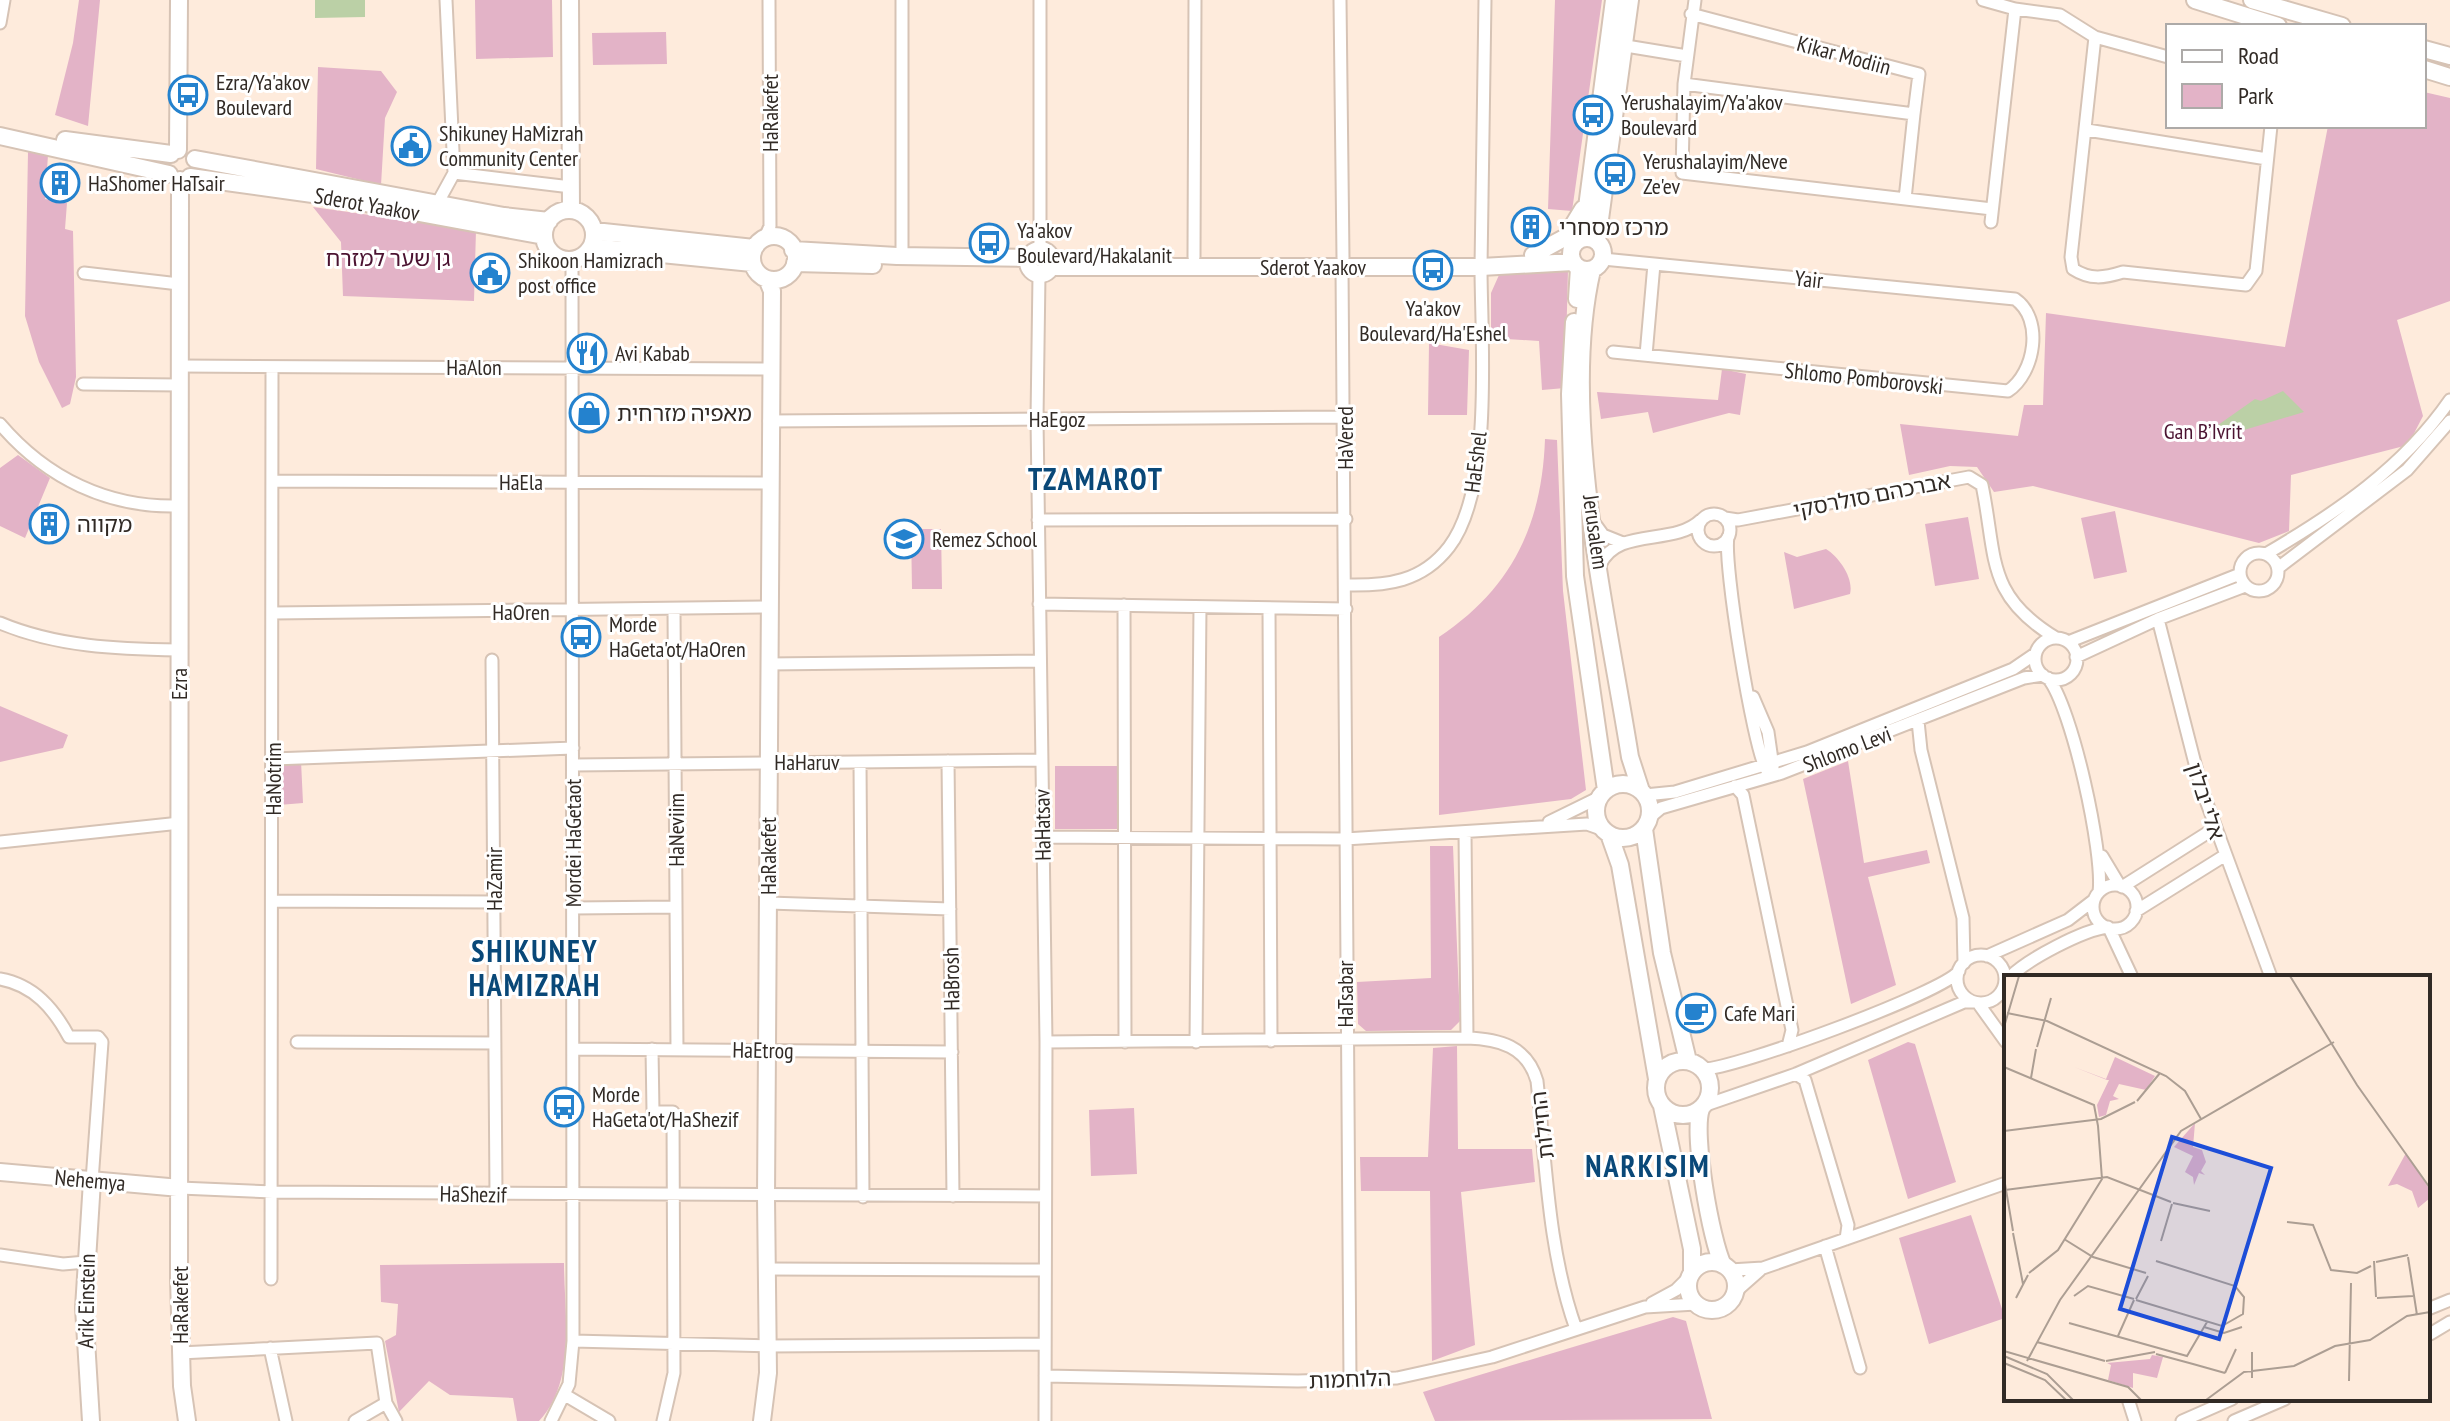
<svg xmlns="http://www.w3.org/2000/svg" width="2450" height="1421" viewBox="0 0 2450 1421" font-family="'PT Sans Narrow','Noto Sans Hebrew',sans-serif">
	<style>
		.green { fill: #e3b3c7 }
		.water { fill: #bbd0a6 }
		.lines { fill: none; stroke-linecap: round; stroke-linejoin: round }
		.street-casing { stroke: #d6c3b5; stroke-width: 15 }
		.secondary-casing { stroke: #d6c3b5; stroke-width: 20 }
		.street { stroke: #fff; stroke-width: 11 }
		.secondary { stroke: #fff; stroke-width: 16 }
		.labels { text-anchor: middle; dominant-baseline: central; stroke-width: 6; stroke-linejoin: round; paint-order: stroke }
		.street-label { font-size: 22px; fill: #312a25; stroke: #fff }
		.poi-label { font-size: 22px; fill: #312a25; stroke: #fff; text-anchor: start }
		.park-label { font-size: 22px; fill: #4b1331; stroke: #fff }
		.district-label { font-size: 30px; font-weight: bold; letter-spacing: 2px; fill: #094878; stroke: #fff }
		.inset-road { fill: none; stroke: #ac9e93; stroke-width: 2 }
		.view { fill: #1d4ed8; fill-opacity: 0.15; stroke: #1d4ed8; stroke-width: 4 }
		.inset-edge { fill: none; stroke: #312a25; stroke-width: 4 }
	</style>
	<rect width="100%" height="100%" fill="#feebdc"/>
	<path class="green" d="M 79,0 L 100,0 L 88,126 L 55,115 L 73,43 Z
		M 475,0 L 552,0 L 553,57 L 476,59 Z
		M 1555,0 L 1602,0 L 1572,211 L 1548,209 Z
		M 666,32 L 667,64 L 593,65 L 592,33 Z
		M 318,67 L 381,71 L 397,92 L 385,118 L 381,185 L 316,169 Z
		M 2424,92 L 2450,98 L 2450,301 L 2397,320 L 2423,416 L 2408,445 L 2291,475 L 2289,531 L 2259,543 L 2033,486 L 1994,492 L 1977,467 L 1950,466 L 1909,475 L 1900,424 L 2018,436 L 2024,405 L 2043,405 L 2046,313 L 2285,347 L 2328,126 L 2424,126 Z
		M 28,152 L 48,155 L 45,199 L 67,203 L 65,229 L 73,231 L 76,377 L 70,404 L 62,408 L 39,362 L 25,316 Z
		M 313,207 L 476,230 L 474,301 L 343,296 L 341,242 Z
		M 1568,270 L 1565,388 L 1542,390 L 1539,341 L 1491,338 L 1491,293 L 1499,275 Z
		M 1429,343 L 1469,350 L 1467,415 L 1428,415 Z
		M 1722,369 L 1746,374 L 1740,415 L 1729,413 L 1653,433 L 1648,412 L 1601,419 L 1597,392 L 1718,400 Z
		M 1545,439 L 1557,440 L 1563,591 L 1586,790 L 1571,799 L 1439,815 L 1439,637 C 1511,589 1542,526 1545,439 Z
		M 18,455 L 50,478 L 25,538 L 0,526 L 0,468 Z
		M 2115,511 L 2127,572 L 2094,579 L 2081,518 Z
		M 1968,517 L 1979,579 L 1935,586 L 1925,524 Z
		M 911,529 L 941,529 L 942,589 L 912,589 Z
		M 1826,549 C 1839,557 1854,578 1850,594 L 1794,609 L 1784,552 L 1797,557 Z
		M 0,706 L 68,735 L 63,748 L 0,762 Z
		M 277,761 L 301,761 L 303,803 L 279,805 Z
		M 1848,761 L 1864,863 L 1927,850 L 1930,863 L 1868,877 L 1896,985 L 1851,1004 L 1803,779 Z
		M 1055,766 L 1117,766 L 1117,829 L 1055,829 Z
		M 1430,846 L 1453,846 L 1460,1021 L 1451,1030 L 1366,1031 L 1358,1024 L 1357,982 L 1431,978 Z
		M 1908,1042 L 1915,1044 L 1956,1182 L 1908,1199 L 1868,1060 Z
		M 1457,1046 L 1458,1149 L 1532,1149 L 1535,1182 L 1461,1192 L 1475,1345 L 1432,1361 L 1430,1191 L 1361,1191 L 1360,1157 L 1428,1157 L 1433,1048 Z
		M 1134,1108 L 1137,1174 L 1091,1176 L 1089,1110 Z
		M 1971,1215 L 2005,1318 L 1929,1344 L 1899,1238 Z
		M 564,1263 C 564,1313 577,1381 539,1421 L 517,1421 L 513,1398 L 450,1395 L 429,1381 L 399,1412 L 385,1341 L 396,1335 L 398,1304 L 381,1302 L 380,1265 Z
		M 1673,1317 L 1686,1321 L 1712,1419 L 1435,1421 L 1423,1392 Z"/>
	<path class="water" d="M 315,0 L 365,0 L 365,17 L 315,18 Z
		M 2283,391 L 2304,412 L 2221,437 L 2218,425 L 2255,399 L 2261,401 Z"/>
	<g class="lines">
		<g class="street-casing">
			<path id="street" d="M 902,0 L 902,256
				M 1340,0 L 1343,258
				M 1695,0 L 1684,84 L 1682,173 L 1992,209
				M 1983,0 L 2015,9 L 2060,15 L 2095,37 L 2168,57
				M 0,23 L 4,0
				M 2095,37 L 2071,257 L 2073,269 C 2090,280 2104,278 2123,272 L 2246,285 L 2256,271 L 2271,126
				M 1620,45 L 1687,56
				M 1684,84 L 1914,114 L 1919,74 L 1691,14
				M 2087,130 L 2267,159
				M 454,173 L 571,187
				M 1905,199 L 1914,114
				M 437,204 L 454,173 L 446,0
				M 1991,222 L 2015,9
				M 765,238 L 770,226 L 769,0
				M 1040,250 L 1040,0
				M 1194,257 L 1195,0
				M 1603,259 L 2015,299 C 2044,319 2035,373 2008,391 L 1613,352
				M 1342,267 L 1350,1380
				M 84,273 L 179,284
				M 1039,275 L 1037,419 L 1046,1042 L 1045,1421
				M 1646,355 L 1654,264
				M 179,366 L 769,369
				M 83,384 L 179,385
				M 769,421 L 1345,417
				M 0,424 C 46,478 108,508 179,506
				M 273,481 L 769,483
				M1698 530a16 16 0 1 1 32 0a16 16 0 1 1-32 0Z
				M 1725,518 L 1738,520 L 1969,477 L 1982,485 C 1997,557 1985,595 2056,638
				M 1038,520 L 1346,519
				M 1595,524 L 1603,535 L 1623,543
				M 1728,537 C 1723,563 1753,746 1766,769
				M2240 572a19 19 0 1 1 38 0a19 19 0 1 1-38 0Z
				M 2266,554 C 2336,513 2403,468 2450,400
				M 1600,565 C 1618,526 1673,547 1701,520
				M 2278,568 L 2407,470 L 2450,421
				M 1346,585 C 1387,586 1422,582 1449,547 C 1494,488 1481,340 1481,267 C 1482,178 1484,89 1485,0
				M 1039,604 L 1346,609
				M 1124,605 L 1125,1042
				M 1269,608 L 1271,1041
				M 674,610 L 677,1050
				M 273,613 L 769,607
				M 2158,619 L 2201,787 L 2271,977
				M 0,623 C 57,647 118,649 179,650
				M2035 659a21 21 0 1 1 42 0a21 21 0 1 1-42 0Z
				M 2068,642 L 2240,574
				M 2076,657 L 2158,619 L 2245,586
				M 492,660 L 496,1194
				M 768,664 L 1039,661
				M 2048,678 C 2072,707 2104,854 2099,892
				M 1753,697 L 1768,732 L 1773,767
				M 1918,721 L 1921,750 L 1963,918 L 1964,963
				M 273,759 L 573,748
				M 948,761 L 953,1196
				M 860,762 L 863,1197
				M 574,765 L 1041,760
				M 1735,786 L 1743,795 L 1792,1030 L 1788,1046
				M 1645,795 L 1675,792 L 1807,752 L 2013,669 L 2035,654
				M 1649,818 L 1661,808 L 1782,773 L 2024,678 L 2043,675
				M 1549,822 L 1600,797
				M 1465,832 L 1467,1038
				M 1042,837 L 1345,839 L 1587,824 L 1604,830
				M 0,842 L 180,823
				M 2102,856 L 2120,886
				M2093 907a22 22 0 1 1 44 0a22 22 0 1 1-44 0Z
				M 2122,887 L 2215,828
				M 273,901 L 494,902
				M 769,903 L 950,909
				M 573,908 L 676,907
				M 2136,911 L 2224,856
				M 2109,928 L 2132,977
				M1957 979a24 24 0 1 1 48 0a24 24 0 1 1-48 0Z
				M 1987,956 L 2068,920 L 2094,900
				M 2010,977 C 2028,959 2083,930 2108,927
				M 0,979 C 34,985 54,1009 69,1037 L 98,1037 L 102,1042 L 92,1181
				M 1978,1003 L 2006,1042
				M 297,1042 L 495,1043
				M 1046,1042 L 1467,1038 C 1499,1039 1527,1046 1537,1081 C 1546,1163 1548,1251 1576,1329
				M 1196,1042 L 1200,607
				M 573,1049 L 952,1052
				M 652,1049 L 653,1112 L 673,1112 L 674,1373 L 663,1421
				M 1703,1069 C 1732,1070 1945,992 1959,971
				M 1796,1074 L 1805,1080 L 1848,1225 L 1846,1239
				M 1703,1106 L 1796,1074 L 1964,1002 L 1973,1002
				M 180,1188 L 273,1192 L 1045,1196
				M 1825,1246 L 1860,1368
				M 0,1255 L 63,1264 L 86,1262
				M 767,1269 L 1045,1270
				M 1730,1270 L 1763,1268 L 2006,1183
				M 271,1279 L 272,367
				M 1735,1292 L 1760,1270
				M 1652,1303 L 1676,1290 L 1690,1276
				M 2428,1309 L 2450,1300
				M 2430,1334 L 2450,1322
				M 573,1341 L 769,1346 L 1045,1344
				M 270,1348 L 286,1421
				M 180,1353 L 377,1343 L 386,1403 L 396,1421
				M 1045,1376 L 1298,1381 L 1397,1378 L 1492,1357 L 1645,1307 L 1696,1304
				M 565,1395 L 609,1421
				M 2128,1399 L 2135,1421
				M 355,1421 L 386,1403
				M 551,1421 L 569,1384 L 573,1341 L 572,260
				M 2182,1421 L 2232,1399
				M 2234,1421 L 2285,1399"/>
		</g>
		<g class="secondary-casing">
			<path id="secondary" d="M 570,0 L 571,210
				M 2195,0 L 2278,26
				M 2252,0 L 2342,26
				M 2424,49 L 2450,56
				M 2424,69 L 2450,77
				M 0,136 L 169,174
				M 65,140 L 171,154
				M 178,150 L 179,0
				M 195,159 L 504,216 L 549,221
				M 190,177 L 327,196 L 544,236
				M 180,180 L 179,1278 L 182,1386 L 187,1421
				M544 235a25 25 0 1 1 50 0a25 25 0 1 1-50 0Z
				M 594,231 L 754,248
				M752 258a22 22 0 1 1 44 0a22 22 0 1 1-44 0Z
				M1571 254a16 16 0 1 1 32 0a16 16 0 1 1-32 0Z
				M 1583,238 L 1614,0
				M 1597,241 L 1630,0
				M 591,247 L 752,263
				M1028 262a12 12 0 1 1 24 0a12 12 0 1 1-24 0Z
				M 793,250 L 897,256 L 1029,258
				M 1533,255 L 1566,237 L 1583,209
				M 795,263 L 873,265
				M 1052,267 L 1481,267 L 1573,262
				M 1592,270 C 1559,412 1607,612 1630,757 L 1641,791
				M 1577,299 L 1579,268
				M 1574,322 L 1570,394 L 1575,576 L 1606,790
				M1596 811a27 27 0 1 1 54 0a27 27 0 1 1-54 0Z
				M 1644,829 L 1662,953 L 1688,1061
				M 1609,834 L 1620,865 L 1657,1079
				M1656 1088a27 27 0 1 1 54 0a27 27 0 1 1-54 0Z
				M 1662,1106 L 1692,1249 L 1692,1273
				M 1701,1109 C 1692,1133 1711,1241 1723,1265
				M 0,1172 L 180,1188
				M1688 1286a24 24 0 1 1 48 0a24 24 0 1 1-48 0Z
				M 91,1421 L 84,1308 L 92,1181
				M 762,1421 L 768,1373 L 766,1197 L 772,291 L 767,279"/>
		</g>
		<use href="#street" class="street"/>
		<use href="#secondary" class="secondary"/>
	</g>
	<defs>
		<g id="bus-ring" transform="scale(2)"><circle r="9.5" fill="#fff" stroke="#2482ce" stroke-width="1.5"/><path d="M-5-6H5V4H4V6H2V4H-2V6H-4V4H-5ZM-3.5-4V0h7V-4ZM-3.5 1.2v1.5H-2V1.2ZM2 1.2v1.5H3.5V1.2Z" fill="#2482ce"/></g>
		<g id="civic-ring" transform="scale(2)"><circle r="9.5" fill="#fff" stroke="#2482ce" stroke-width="1.5"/><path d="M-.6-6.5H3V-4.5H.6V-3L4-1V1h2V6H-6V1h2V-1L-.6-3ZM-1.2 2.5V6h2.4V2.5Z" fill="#2482ce"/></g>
		<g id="building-ring" transform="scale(2)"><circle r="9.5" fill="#fff" stroke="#2482ce" stroke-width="1.5"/><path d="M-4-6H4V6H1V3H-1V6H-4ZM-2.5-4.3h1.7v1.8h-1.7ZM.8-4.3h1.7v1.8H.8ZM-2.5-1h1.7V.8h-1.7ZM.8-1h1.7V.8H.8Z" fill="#2482ce"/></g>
		<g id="restaurant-ring" transform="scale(2)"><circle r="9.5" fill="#fff" stroke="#2482ce" stroke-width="1.5"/><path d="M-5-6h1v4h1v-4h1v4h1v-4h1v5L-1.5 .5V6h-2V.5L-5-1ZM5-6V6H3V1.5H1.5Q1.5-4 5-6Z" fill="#2482ce"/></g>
		<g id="shop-ring" transform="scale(2)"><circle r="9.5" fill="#fff" stroke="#2482ce" stroke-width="1.5"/><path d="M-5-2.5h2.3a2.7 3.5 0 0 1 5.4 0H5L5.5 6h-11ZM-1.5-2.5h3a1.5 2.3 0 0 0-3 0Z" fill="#2482ce"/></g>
		<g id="school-ring" transform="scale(2)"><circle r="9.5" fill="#fff" stroke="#2482ce" stroke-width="1.5"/><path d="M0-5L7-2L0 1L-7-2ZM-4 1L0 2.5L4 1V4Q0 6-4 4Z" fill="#2482ce"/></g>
		<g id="cafe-ring" transform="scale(2)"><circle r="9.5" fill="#fff" stroke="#2482ce" stroke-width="1.5"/><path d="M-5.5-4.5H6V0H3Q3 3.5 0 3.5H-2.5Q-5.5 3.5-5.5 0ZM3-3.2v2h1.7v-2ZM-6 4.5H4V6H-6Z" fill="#2482ce"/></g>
	</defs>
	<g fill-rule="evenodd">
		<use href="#bus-ring" x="188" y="95"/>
		<use href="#bus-ring" x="1593" y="115"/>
		<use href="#civic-ring" x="411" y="146"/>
		<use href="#bus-ring" x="1615" y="174"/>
		<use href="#building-ring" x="60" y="183"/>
		<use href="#building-ring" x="1531" y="227"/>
		<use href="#bus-ring" x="989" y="243"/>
		<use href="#bus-ring" x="1433" y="270"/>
		<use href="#civic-ring" x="490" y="273"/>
		<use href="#restaurant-ring" x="587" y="353"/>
		<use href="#shop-ring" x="589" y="413"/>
		<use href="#building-ring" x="49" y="524"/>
		<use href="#school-ring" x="904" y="539"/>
		<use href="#bus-ring" x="581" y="637"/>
		<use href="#cafe-ring" x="1696" y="1013"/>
		<use href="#bus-ring" x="564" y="1107"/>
	</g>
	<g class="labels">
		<g class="street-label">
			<text transform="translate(1844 55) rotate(15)">Kikar Modiin</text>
			<text transform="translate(770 113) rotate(-90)">HaRakefet</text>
			<text transform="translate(367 204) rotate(10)">Sderot Yaakov</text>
			<text x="1313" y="267">Sderot Yaakov</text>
			<text transform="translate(1809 279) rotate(6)">Yair</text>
			<text x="474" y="367">HaAlon</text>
			<text transform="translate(1864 378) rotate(6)">Shlomo Pomborovski</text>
			<text x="1057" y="419">HaEgoz</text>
			<text transform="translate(1345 438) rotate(-90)">HaVered</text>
			<text transform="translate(1475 462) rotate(-83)">HaEshel</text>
			<text x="521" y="482">HaEla</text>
			<text transform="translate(1872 495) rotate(-11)">אברכהם סולרסקי</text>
			<text transform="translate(1596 532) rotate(82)">Jerusalem</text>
			<text x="521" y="612">HaOren</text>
			<text transform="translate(179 684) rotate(-90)">Ezra</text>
			<text transform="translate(1847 749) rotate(-21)">Shlomo Levi</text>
			<text x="807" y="762">HaHaruv</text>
			<text transform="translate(273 779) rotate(-90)">HaNotrim</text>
			<text transform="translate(2206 801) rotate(72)">אלי יבלון</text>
			<text transform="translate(1042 825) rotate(-91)">HaHatsav</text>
			<text transform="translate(676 830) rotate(-90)">HaNeviim</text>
			<text transform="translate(573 843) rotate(-90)">Mordei HaGetaot</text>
			<text transform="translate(768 856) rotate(-90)">HaRakefet</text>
			<text transform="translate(494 879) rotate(-90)">HaZamir</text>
			<text transform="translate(951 979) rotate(-91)">HaBrosh</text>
			<text transform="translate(1345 994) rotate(-90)">HaTsabar</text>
			<text transform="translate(763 1050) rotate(1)">HaEtrog</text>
			<text transform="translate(1542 1125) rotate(-97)">החילות</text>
			<text transform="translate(90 1180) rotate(5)">Nehemya</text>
			<text transform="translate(473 1194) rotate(1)">HaShezif</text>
			<text transform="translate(86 1301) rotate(-89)">Arik Einstein</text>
			<text transform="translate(180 1305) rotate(-90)">HaRakefet</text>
			<text transform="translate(1350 1379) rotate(-2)">הלוחמות</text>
		</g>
		<g class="poi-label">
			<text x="216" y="82">Ezra/Ya'akov<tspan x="216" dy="25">Boulevard</tspan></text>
			<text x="1621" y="102">Yerushalayim/Ya'akov<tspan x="1621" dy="25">Boulevard</tspan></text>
			<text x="439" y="133">Shikuney HaMizrah<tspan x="439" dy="25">Community Center</tspan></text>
			<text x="1643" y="161">Yerushalayim/Neve<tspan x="1643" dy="25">Ze'ev</tspan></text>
			<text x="88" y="183">HaShomer HaTsair</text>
			<text x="1559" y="227">מרכז מסחרי</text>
			<text x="1017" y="230">Ya'akov<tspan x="1017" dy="25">Boulevard/Hakalanit</tspan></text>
			<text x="518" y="260">Shikoon Hamizrach<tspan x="518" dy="25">post office</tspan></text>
			<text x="1433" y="308" text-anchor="middle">Ya'akov<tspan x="1433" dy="25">Boulevard/Ha'Eshel</tspan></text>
			<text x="615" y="353">Avi Kabab</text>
			<text x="617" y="413">מאפיה מזרחית</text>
			<text x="77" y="524">מקווה</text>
			<text x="932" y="539">Remez School</text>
			<text x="609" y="624">Morde<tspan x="609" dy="25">HaGeta'ot/HaOren</tspan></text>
			<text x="1724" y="1013">Cafe Mari</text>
			<text x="592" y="1094">Morde<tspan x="592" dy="25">HaGeta'ot/HaShezif</tspan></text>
		</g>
		<g class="park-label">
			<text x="388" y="258">גן שער למזרח</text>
			<text x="2203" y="431">Gan B’Ivrit</text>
		</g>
		<g class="district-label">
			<text x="1096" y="478">TZAMAROT</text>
			<text x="535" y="950">SHIKUNEY<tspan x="535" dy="34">HAMIZRAH</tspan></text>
			<text x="1648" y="1165">NARKISIM</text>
		</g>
	</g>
	<g transform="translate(2004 975)">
		<rect width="426" height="426" fill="#feebdc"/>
		<path d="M 111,82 L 151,101 L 142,115 L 115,109 L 109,121 L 115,124 L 106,126 L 102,140 L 95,142 L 93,130 L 105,105 L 103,105 L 70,92 L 102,104 ZM 191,148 L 189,172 L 198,175 L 202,187 L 197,196 L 201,200 L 195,198 L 190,210 L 189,202 L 181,197 L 189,181 L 170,172 ZM 402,178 L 426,215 L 426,223 L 414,233 L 408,216 L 393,209 L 384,211 ZM 148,380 L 159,382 L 153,403 L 129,398 L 129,413 L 104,405 L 107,390 L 103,388 L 146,384 Z" fill="#e3b3c7"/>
		<path class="inset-road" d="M 286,1 L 353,110 L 426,213M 3,38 L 43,46 L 162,101 L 181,116 L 197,144M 0,52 L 15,1M 33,72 L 47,23M 0,92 L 90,130 L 94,151 L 98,204 L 54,275 L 25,298M 27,103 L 32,74M 133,126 L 156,98M 0,156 L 97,144 L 131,127M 0,178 L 1,210M 1,209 L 9,256M 1,215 L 103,202 L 167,227M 169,228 L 206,236M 283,247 L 309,250 L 327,295 L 353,298 L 367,291M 9,258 L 19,309M 60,264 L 89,282 L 142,298M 157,266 L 168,229M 404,282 L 413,340M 370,286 L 372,322M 372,287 L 404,280M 70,321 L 84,311 L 130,324M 12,323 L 24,300M 373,323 L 409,321M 132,324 L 144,301M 132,325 L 218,351 L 239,339 L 240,322 L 231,311 L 152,286M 65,348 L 183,381 L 203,347M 200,352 L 220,358 L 238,352M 114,361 L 130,325M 33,367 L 101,386M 0,376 L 124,412 L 137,425M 248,377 L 248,403M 152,379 L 189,389M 0,381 L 43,399 L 69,425M 23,386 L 56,325 L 177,156 L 330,67M 102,386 L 151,377M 0,388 L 41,405 L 62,425M 189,389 L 221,398M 221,398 L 232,374M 345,406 L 347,308M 139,425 L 166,425M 202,425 L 240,397 L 290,391 L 331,371 L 366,365 L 403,341 L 426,337"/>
		<path class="view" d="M 168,162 L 267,193 L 215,364 L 116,334 Z"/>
		<rect width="426" height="426" class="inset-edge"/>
	</g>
	<rect x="2166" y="24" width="260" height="104" fill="#ffffff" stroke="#adaaa8" stroke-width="2"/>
	<rect x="2182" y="50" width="40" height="12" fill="#ffffff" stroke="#adaaa8" stroke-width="2"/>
	<text x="2238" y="64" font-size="24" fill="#312a25">Road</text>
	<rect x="2182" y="84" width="40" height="24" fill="#e3b3c7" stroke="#adaaa8" stroke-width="2"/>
	<text x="2238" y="104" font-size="24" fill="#312a25">Park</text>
</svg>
